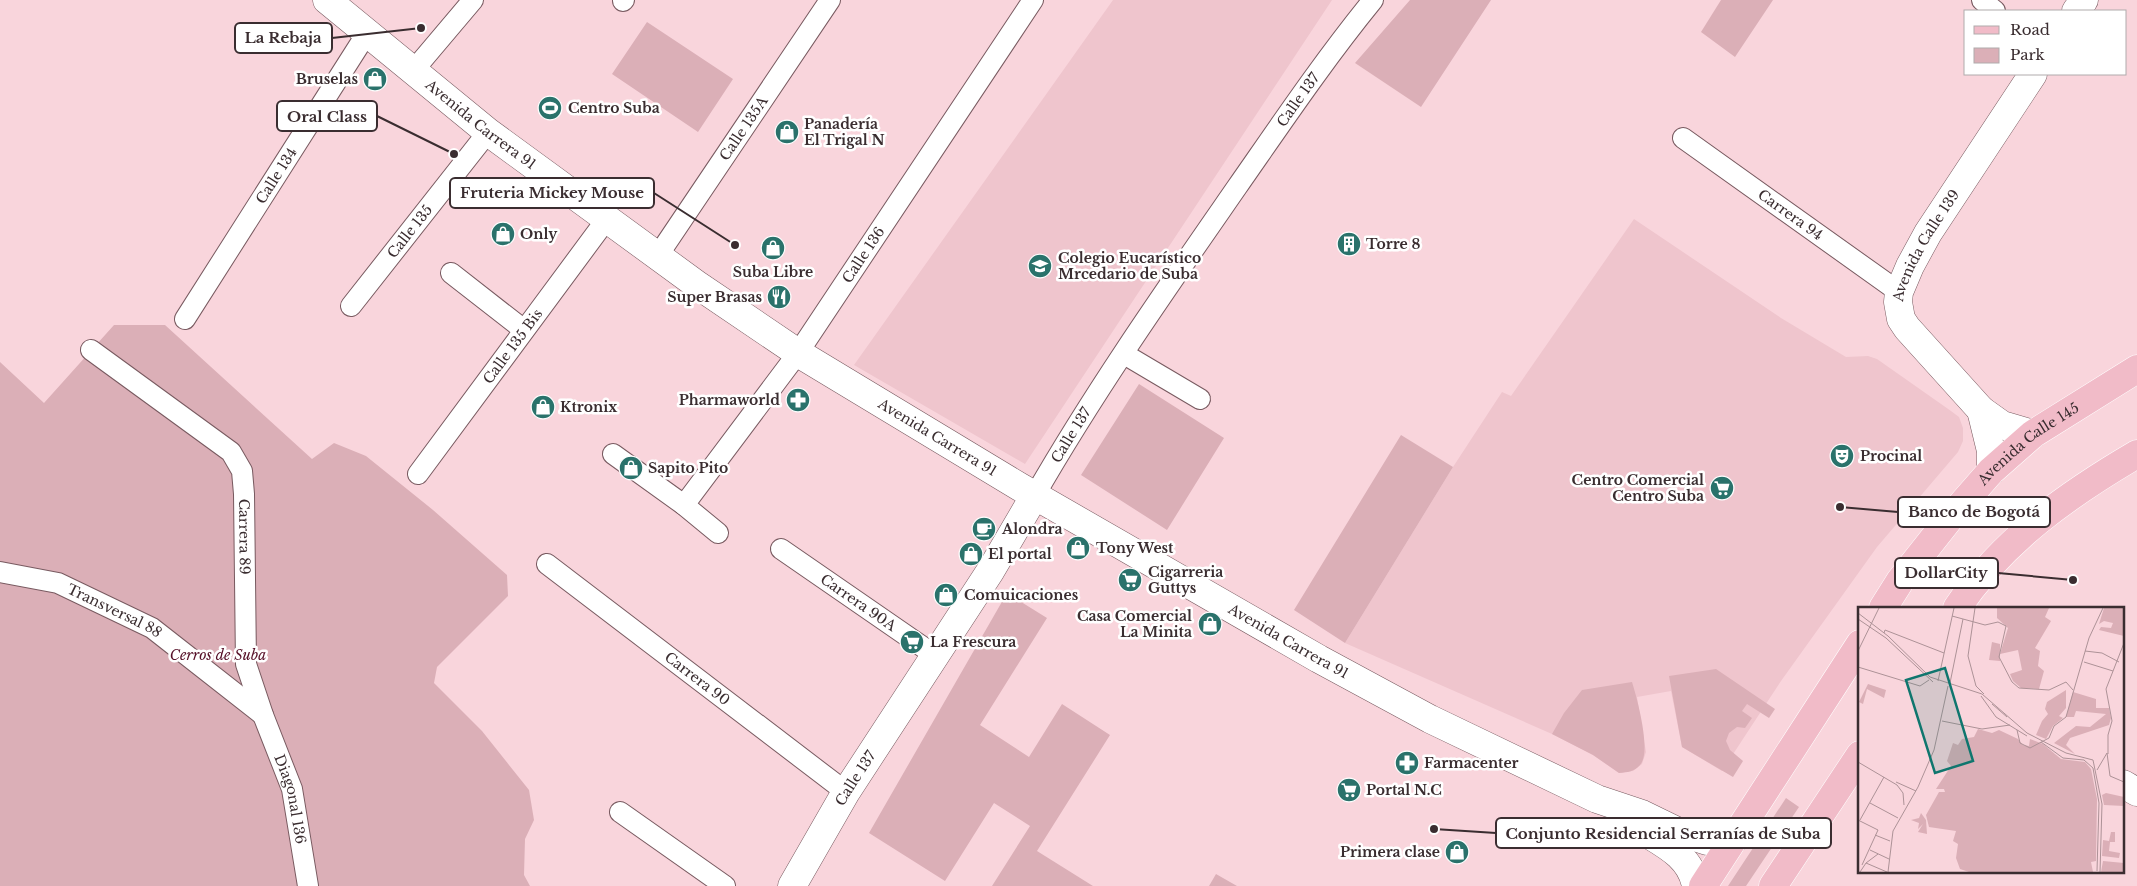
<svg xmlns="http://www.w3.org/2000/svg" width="2137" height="886" viewBox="0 0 2137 886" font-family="'Libre Baskerville',serif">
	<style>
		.built { fill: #efc5cd }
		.green { fill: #dbafb7 }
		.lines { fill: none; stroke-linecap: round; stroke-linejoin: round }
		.street-casing { stroke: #785a60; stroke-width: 22 }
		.secondary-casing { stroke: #785a60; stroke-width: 29 }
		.primary-casing { stroke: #fff; stroke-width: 29 }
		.street { stroke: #fff; stroke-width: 20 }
		.secondary { stroke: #fff; stroke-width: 28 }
		.primary { stroke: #f1bbc8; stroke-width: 28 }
		.labels { text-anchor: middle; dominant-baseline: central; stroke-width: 5; stroke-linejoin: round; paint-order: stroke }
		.poi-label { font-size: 14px; font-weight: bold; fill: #3a2d30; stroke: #fff; text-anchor: start }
		.street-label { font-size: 14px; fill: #3a2d30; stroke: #fff }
		.park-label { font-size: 14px; font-style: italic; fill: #561028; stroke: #fff }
		.inset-road { fill: none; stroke: #ad9297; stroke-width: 1 }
		.view { fill: #0f766e; fill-opacity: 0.15; stroke: #0f766e; stroke-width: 2.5 }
		.inset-edge { fill: none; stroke: #3a2d30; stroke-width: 2.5 }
		.leader { fill: none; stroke: #3a2d30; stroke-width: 2 }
		.callout-dot { fill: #3a2d30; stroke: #fff; stroke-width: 2 }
		.callout { fill: #fff; stroke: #3a2d30; stroke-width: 2 }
		.callout-label { font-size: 15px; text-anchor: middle; font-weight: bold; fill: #3a2d30 }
	</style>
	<rect width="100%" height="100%" fill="#f9d5dc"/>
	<path class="built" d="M 1113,0 L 1332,0 L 1025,464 L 854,365 Z
		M 1634,219 L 1781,318 L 1846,357 L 1868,356 L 1877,359 L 1951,411 L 1959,417 L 1963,428 L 1963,441 L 1958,452 L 1877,547 L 1781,681 L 1722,771 L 1682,747 L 1671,691 L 1637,697 L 1646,752 L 1642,764 L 1633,771 L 1619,773 L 1593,755 L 1552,734 L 1345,643 L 1453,467 L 1502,392 L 1511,396 Z"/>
	<path class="green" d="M 1410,0 L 1491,0 L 1421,107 L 1355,63 Z
		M 1721,0 L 1773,0 L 1735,57 L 1701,32 Z
		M 647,22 L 733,79 L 698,132 L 612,74 Z
		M 114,325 L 165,325 L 312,459 L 334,443 L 366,456 L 433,510 L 507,575 L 508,596 L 437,667 L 434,683 L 482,731 L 529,790 L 534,820 L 525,839 L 524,875 L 530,886 L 0,886 L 0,362 L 44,403 Z
		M 1139,384 L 1224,438 L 1167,530 L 1081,475 Z
		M 1401,435 L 1453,467 L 1345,643 L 1294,610 Z
		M 1007,593 L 1047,618 L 980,725 L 1029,757 L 1062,704 L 1110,735 L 1037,851 L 1093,886 L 992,886 L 1030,826 L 994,803 L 945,881 L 869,833 Z
		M 1716,669 L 1775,709 L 1769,718 L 1747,704 L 1742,711 L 1752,718 L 1745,728 L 1737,727 L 1729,733 L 1726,741 L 1730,750 L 1743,761 L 1733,777 L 1682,747 L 1669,676 Z
		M 1632,682 C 1637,698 1652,752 1640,765 C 1634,772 1628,772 1619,773 L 1593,755 L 1552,734 L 1564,713 L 1582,690 Z
		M 1786,798 L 1799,807 L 1746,886 L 1728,886 Z
		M 1216,874 L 1237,886 L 1209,886 Z"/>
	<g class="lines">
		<g class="street-casing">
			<g id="street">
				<path d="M 1982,0 L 1995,11"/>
				<path d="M 623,1 L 624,0"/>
				<path d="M 413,71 L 473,0"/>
				<path id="s1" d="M 1683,138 L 1899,292"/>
				<path id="s2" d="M 657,257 L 830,0"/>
				<path d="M 451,273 L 524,330"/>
				<path id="s3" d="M 351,306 L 488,132"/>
				<path id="s4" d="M 185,319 L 367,33"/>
				<path id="s5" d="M 91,350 L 231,452 L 242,471 L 244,494 L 246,664 L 263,715 L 292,789 L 308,886"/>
				<path d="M 1124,354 L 1200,399"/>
				<path d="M 613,454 L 684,505 L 718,533"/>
				<path id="s6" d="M 418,474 L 606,220"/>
				<path id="s7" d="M 1035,495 C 1096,389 1167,288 1237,187 C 1281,124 1324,60 1373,0"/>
				<path id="s8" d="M 684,505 L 798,353 L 1033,0"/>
				<path id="s9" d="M 781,549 L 936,656"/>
				<path id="s10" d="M 547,564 L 846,792"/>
				<path id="s11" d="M 0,572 L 58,583 L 152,628 L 263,715"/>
				<path d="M 620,812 L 725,886"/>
			</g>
		</g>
		<g class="secondary-casing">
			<g id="secondary">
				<path id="s12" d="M 327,0 L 488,132 L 696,284 L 798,353 L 1020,487 L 1319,659 L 1430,719 L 1597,799 L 1642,814 L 1679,832 L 1707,841 L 1734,839"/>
				<path d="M 2076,11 L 2084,0"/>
				<path d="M 1981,410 L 1991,451 L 1991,471"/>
				<path id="s13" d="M 2033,434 L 2002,425 L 1981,410 L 1907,328 L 1901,319 L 1898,302 L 1899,292 L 1910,266 L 1928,233 L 2033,74"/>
				<path d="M 2123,784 L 2137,792"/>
				<path d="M 1643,831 C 1666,845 1691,857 1696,886"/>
				<path id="s14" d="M 792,886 L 846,792 L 991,570 L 1035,495"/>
			</g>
		</g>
		<g class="primary-casing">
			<g id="primary">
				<path id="s15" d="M 1883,608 L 1900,581 L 1949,519 L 1991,471 L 2033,434 L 2137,369"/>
				<path d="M 1957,608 C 2003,540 2067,495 2137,454"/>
				<path d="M 1703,886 L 1860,644"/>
				<path d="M 1773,886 L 1860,755"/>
			</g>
		</g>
		<use href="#street" class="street"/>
		<use href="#secondary" class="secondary"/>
		<use href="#primary" class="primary"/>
	</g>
	<defs>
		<g id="shop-disc" transform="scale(1.25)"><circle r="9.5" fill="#2a726b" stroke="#fff"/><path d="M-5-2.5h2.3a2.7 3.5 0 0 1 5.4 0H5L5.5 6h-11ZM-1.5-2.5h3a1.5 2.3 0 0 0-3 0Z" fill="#fff"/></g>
		<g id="stadium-disc" transform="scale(1.25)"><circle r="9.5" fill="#2a726b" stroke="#fff"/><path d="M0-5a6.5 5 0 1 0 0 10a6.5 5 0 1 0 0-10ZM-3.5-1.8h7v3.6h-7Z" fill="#fff"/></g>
		<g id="building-disc" transform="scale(1.25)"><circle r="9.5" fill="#2a726b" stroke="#fff"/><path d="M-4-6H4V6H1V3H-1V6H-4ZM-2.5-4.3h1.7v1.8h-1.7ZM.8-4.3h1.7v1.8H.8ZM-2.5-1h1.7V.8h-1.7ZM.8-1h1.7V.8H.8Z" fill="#fff"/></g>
		<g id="school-disc" transform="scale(1.25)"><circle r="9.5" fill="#2a726b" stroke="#fff"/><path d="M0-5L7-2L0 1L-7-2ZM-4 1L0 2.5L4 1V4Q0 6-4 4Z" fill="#fff"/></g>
		<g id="restaurant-disc" transform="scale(1.25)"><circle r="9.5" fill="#2a726b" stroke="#fff"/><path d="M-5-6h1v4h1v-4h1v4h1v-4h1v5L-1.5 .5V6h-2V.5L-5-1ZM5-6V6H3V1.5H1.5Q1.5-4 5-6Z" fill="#fff"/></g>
		<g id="pharmacy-disc" transform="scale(1.25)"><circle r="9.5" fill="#2a726b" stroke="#fff"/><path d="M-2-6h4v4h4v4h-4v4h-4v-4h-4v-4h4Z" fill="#fff"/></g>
		<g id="theatre-disc" transform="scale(1.25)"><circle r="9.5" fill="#2a726b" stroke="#fff"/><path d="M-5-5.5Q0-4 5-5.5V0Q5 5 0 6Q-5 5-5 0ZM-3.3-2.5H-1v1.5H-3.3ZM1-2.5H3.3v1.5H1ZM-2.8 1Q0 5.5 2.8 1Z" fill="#fff"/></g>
		<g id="supermarket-disc" transform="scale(1.25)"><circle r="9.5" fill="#2a726b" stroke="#fff"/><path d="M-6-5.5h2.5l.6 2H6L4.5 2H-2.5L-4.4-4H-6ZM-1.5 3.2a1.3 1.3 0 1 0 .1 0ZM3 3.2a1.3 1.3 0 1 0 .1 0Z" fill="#fff"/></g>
		<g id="cafe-disc" transform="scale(1.25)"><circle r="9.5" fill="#2a726b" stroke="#fff"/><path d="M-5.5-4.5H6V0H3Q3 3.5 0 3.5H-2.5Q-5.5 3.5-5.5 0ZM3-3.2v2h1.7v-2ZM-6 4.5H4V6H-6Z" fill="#fff"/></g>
	</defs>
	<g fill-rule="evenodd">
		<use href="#shop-disc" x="375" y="79"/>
		<use href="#stadium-disc" x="550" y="108"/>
		<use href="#shop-disc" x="787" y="132"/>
		<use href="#shop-disc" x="503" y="234"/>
		<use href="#building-disc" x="1349" y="244"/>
		<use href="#shop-disc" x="773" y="248"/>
		<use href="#school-disc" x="1040" y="266"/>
		<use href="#restaurant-disc" x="779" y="297"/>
		<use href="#pharmacy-disc" x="798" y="400"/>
		<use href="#shop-disc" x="543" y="407"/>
		<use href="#theatre-disc" x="1842" y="456"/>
		<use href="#shop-disc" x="631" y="468"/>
		<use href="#supermarket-disc" x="1722" y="488"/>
		<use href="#cafe-disc" x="984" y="529"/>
		<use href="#shop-disc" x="1078" y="548"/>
		<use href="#shop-disc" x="971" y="554"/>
		<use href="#supermarket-disc" x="1130" y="580"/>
		<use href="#shop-disc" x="946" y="595"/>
		<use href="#shop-disc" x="1210" y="624"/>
		<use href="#supermarket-disc" x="912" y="642"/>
		<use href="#pharmacy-disc" x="1407" y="763"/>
		<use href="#supermarket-disc" x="1349" y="790"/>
		<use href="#shop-disc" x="1457" y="852"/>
	</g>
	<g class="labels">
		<g class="poi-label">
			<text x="358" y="79" text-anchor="end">Bruselas</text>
			<text x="568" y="108">Centro Suba</text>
			<text x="804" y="124">Panadería<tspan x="804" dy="16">El Trigal N</tspan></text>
			<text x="520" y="234">Only</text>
			<text x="1366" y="244">Torre 8</text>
			<text x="1058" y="258">Colegio Eucarístico<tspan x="1058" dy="16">Mrcedario de Suba</tspan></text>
			<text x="773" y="272" text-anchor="middle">Suba Libre</text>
			<text x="762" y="297" text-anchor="end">Super Brasas</text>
			<text x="780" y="400" text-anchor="end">Pharmaworld</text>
			<text x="560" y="407">Ktronix</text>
			<text x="1860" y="456">Procinal</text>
			<text x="648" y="468">Sapito Pito</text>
			<text x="1704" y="480" text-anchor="end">Centro Comercial<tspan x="1704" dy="16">Centro Suba</tspan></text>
			<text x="1002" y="529">Alondra</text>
			<text x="1096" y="548">Tony West</text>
			<text x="988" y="554">El portal</text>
			<text x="1148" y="572">Cigarreria<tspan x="1148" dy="16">Guttys</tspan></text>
			<text x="964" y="595">Comuicaciones</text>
			<text x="1192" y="616" text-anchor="end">Casa Comercial<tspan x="1192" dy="16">La Minita</tspan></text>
			<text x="930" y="642">La Frescura</text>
			<text x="1424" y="763">Farmacenter</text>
			<text x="1366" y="790">Portal N.C</text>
			<text x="1440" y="852" text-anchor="end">Primera clase</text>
		</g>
		<g class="street-label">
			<text stroke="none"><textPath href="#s7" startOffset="475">Calle 137</textPath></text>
			<text stroke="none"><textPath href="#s12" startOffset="198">Avenida Carrera 91</textPath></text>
			<text stroke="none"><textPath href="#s2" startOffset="155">Calle 135A</textPath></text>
			<text stroke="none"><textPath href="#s4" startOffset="170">Calle 134</textPath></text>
			<text stroke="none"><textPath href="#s1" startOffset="132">Carrera 94</textPath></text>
			<text stroke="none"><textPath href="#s3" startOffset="95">Calle 135</textPath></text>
			<text stroke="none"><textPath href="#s13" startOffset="260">Avenida Calle 139</textPath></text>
			<text stroke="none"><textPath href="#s8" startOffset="308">Calle 136</textPath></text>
			<text stroke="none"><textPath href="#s6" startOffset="159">Calle 135 Bis</textPath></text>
			<text stroke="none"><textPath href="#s7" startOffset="70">Calle 137</textPath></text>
			<text stroke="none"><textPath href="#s12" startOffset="752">Avenida Carrera 91</textPath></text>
			<text stroke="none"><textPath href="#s15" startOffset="221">Avenida Calle 145</textPath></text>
			<text stroke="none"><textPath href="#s5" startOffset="261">Carrera 89</textPath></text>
			<text stroke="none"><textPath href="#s9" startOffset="94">Carrera 90A</textPath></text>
			<text stroke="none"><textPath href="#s11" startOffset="122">Transversal 88</textPath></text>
			<text stroke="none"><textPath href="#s12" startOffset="1158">Avenida Carrera 91</textPath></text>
			<text stroke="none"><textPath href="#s10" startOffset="189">Carrera 90</textPath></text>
			<text stroke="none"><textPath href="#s14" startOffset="125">Calle 137</textPath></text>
			<text stroke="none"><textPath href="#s5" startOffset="531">Diagonal 136</textPath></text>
		</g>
		<g class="park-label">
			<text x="218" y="655">Cerros de Suba</text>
		</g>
	</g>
	<g transform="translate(1858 607)">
		<rect width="266" height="266" fill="#f9d5dc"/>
		<path d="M 139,1 L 191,1 L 187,10 L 193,14 L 177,41 L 182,44 L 180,59 L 186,64 L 181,82 L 163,81 L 155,74 L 152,67 L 164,63 L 160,43 L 142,47 L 150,21 L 139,11 ZM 246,1 L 266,1 L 266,29 L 241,23 L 243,20 L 253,21 L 255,16 L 246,14 L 241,17 ZM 134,35 L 142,37 L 142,54 L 131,53 ZM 10,77 L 28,83 L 26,91 L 9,82 L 5,97 L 1,95 ZM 208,83 L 208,101 L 201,109 L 205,111 L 195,119 L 188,132 L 178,128 L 184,114 L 190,107 L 187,102 L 189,95 ZM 215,85 L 238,92 L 238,101 L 251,101 L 253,111 L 251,118 L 212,131 L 208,138 L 217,147 L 196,136 L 218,119 L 232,120 L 248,107 L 218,104 L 216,110 L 208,110 ZM 120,122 L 134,126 L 141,123 L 160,132 L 165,138 L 171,139 L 172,132 L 185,137 L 203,152 L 227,155 L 233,162 L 239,192 L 238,254 L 233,255 L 235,265 L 111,265 L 102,262 L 98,251 L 100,237 L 95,234 L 98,224 L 71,220 L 68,208 L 81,185 L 87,185 L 86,182 L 78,182 L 93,159 L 89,154 L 95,136 L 100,138 L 104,132 L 116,130 ZM 248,186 L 266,190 L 266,199 L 246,198 L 244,188 ZM 63,206 L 68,213 L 69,227 L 60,225 L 65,217 L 60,222 L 61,216 L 53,213 L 61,211 ZM 253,225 L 257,225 L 257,235 L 252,235 L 251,244 L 262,246 L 261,251 L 244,249 L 245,233 L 251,234 ZM 245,254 L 266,256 L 266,265 L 243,265 Z" fill="#dbafb7"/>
		<path class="inset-road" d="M 117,1 L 110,49 L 118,79 L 126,87M 0,6 L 30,29 L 72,70 L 124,87 L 169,126 L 208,146 L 235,153 L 244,197 L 242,265M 94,9 L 127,18 L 140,15 L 148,19 L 141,50 L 154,75 L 161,81 L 191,83 L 208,75 L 215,83M 0,12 L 28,31 L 75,75M 26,26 L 27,23 L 86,46M 0,44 L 21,1M 227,44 L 244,46 L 261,55M 226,55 L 255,64M 0,60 L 62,79 L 71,73M 80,74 L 96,1M 92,76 L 105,12M 123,89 L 138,110 L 169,129M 134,97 L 149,110M 84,114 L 124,122 L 152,118M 159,123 L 162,136 L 172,141 L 191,131 L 196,119 L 208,110 L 231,31 L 245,1M 183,135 L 205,151 L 226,153 L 235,161 L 241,196 L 239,264M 250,147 L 250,128 L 254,114 L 248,82 L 266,36M 0,155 L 39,178 L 45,186 L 46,198M 239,163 L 249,146 L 252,169 L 266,175M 38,175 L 58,184M 12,196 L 40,211M 0,213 L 20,223 L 4,258M 2,213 L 26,170M 17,228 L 32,234M 12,243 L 31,252M 8,256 L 29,265M 2,265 L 8,256 L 20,247M 30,265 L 35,224 L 60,180 L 76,143 L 90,79"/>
		<path class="view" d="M 87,61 L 115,154 L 77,166 L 48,73 Z"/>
		<rect width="266" height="266" class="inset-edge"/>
	</g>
	<path class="leader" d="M421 28L332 38M454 154L377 116M735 245L654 193M1840 507L1898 512M2073 580L1998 573M1434 829L1496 833"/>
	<g class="callout-dot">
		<circle cx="421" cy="28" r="5"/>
		<circle cx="454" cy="154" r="5"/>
		<circle cx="735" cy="245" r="5"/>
		<circle cx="1840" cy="507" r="5"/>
		<circle cx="2073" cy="580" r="5"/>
		<circle cx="1434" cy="829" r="5"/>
	</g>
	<g class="callout">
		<rect x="235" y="23" width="97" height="30" rx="5"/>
		<rect x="277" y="101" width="100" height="30" rx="5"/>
		<rect x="450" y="178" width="204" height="30" rx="5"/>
		<rect x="1898" y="497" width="152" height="30" rx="5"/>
		<rect x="1895" y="558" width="103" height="30" rx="5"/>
		<rect x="1496" y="818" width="335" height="30" rx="5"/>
	</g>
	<g class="callout-label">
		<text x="283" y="43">La Rebaja</text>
		<text x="327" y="122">Oral Class</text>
		<text x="552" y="198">Fruteria Mickey Mouse</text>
		<text x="1974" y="517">Banco de Bogotá</text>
		<text x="1946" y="578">DollarCity</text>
		<text x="1663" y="839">Conjunto Residencial Serranías de Suba</text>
	</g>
	<rect x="1964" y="10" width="162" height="65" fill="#ffffff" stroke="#b0abac"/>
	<rect x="1974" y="26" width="25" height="8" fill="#f1bbc8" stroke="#b0abac"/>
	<text x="2010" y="35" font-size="15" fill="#3a2d30">Road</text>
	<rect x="1974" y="48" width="25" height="15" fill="#dbafb7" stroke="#b0abac"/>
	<text x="2010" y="60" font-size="15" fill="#3a2d30">Park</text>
</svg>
